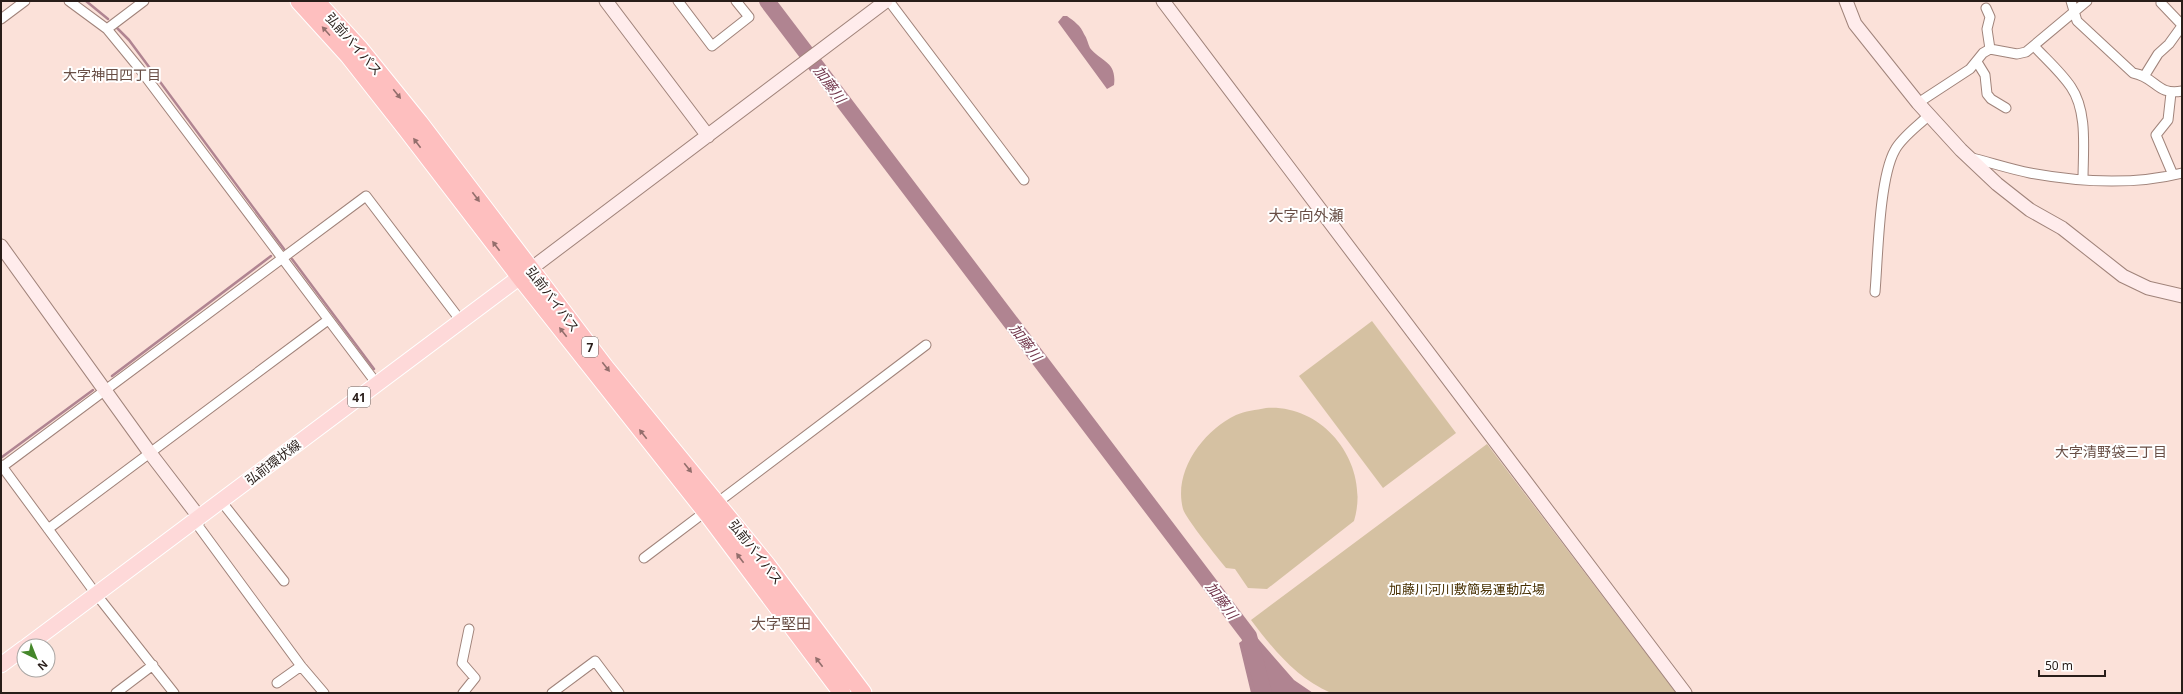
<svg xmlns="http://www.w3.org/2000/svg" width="2183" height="694" viewBox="0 0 2183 694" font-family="'Noto Sans','Noto Sans JP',sans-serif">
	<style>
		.green { fill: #d5c1a2 }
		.water { fill: #b08491 }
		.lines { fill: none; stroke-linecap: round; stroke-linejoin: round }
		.stream { stroke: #b08491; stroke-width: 2.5 }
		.river { stroke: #b08491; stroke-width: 16 }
		.street-casing { stroke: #a0837a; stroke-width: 11 }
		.secondary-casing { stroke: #a0837a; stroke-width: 15 }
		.primary-casing { stroke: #fff; stroke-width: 17 }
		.highway-casing { stroke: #fff; stroke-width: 19 }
		.street { stroke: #fff; stroke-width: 9 }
		.secondary { stroke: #ffecec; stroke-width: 13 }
		.primary { stroke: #fed9d9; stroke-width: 15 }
		.highway { stroke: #febfbf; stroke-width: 17 }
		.oneway { fill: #936e6c }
		.labels { text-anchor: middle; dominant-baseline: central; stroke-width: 4; stroke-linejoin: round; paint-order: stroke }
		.shield { fill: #fff; stroke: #68615e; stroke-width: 1 }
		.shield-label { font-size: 12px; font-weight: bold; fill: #281d19 }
		.street-label { font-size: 13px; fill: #281d19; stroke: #fff }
		.park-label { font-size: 13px; fill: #472f00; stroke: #fff }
		.neighbourhood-label { font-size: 14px; fill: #684e45; stroke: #fff }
		.water-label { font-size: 14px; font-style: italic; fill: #72374c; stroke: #fff }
		.quarter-label { font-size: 15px; fill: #684e45; stroke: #fff }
	</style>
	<rect width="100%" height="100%" fill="#fbe1d9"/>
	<path class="green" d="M 1372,321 L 1456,433 L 1383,488 L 1299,376 Z
		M 1266,408 C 1325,404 1371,465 1354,521 L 1267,589 L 1248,588 L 1235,569 L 1226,568 C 1218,558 1186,519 1183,509 C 1173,471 1203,431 1236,415 C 1245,411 1256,410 1266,408 Z
		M 1487,444 L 1676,693 L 1331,693 C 1296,678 1273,649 1251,620 Z"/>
	<path class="water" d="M 1063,16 L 1067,16 C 1074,21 1081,26 1084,34 C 1087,38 1088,44 1090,48 C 1101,62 1117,61 1114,85 L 1107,89 L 1058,22 Z
		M 1253,633 L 1294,680 L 1313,693 L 1251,693 L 1239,643 Z"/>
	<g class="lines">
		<path class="stream" d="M 86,1 L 108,19
			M 117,28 L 129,40 L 284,249
			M 292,259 L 374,369
			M 112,376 L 271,256
			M 2,457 L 93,390"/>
		<path class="river" d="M 767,1 L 1249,636 L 1264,693"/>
		<g class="street-casing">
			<path id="street" d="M 69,1 L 107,29 L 139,68 L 377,384
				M 678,1 L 712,46 L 749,17 L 736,1
				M 889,1 L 1024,180
				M 2071,1 L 2077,21 L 2133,73 C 2156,77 2157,96 2182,91
				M 2162,1 L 2161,3 L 2182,25
				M 1986,8 L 1990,17 L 1987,29 L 1990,49
				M 1,19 L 25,1
				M 107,29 L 144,1
				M 2034,46 C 2046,59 2061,72 2071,87 C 2088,112 2083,150 2083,180
				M 1977,62 L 1985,75 L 1987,94 L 1991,99 L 2006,108
				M 2145,75 L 2158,54 L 2169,44 L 2182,26
				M 2171,93 L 2168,120 L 2156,135 L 2173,175
				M 1918,103 L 1970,69 L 1983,53 L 1990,49 L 2017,54 L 2026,52 L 2087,1
				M 1968,157 C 1989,162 2010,169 2030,173 C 2079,182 2134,185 2182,173
				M 1875,292 C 1878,257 1879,178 1895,150 C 1902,137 1918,126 1929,115
				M 1,465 L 96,594 L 174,693
				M 2,467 L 366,196 L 461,321
				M 221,501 L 284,581
				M 199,517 L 199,527 L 301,666 L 324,693
				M 48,529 L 328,320
				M 644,558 L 926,345
				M 277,683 L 301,666
				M 116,693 L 153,665
				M 463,693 L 475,678 L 462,663 L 469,629
				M 552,693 L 595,661 L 619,693"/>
		</g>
		<g class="secondary-casing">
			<path id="secondary" d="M 606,1 L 708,136
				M 1163,1 L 1685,693
				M 1846,1 L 1855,24 L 1918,103 L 1961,150 L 1997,184 L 2030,210 L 2062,228 L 2123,276 L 2148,288 L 2182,296
				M 1,246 L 150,453 L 199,517
				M 524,274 L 886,1"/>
		</g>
		<g class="primary-casing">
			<path id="primary" d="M 27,646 L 520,277
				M 1,665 L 24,648"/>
		</g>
		<g class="highway-casing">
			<path id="highway" d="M 299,1 L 348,55 L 407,130 L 520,277 L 706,512 L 842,693
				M 316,1 L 360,49 L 419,122 L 605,367 L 767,565 L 863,693"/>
		</g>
		<use href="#street" class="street"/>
		<use href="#secondary" class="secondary"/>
		<use href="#primary" class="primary"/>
		<use href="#highway" class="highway"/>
	</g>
	<defs><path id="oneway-solid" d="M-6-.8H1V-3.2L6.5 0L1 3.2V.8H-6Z"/></defs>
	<g class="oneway">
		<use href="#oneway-solid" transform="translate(326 31) rotate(-132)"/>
		<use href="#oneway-solid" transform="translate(397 94) rotate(51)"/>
		<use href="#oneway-solid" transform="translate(417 143) rotate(-127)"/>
		<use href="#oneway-solid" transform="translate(476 197) rotate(53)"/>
		<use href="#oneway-solid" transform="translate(496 246) rotate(-127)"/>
		<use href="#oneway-solid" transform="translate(563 332) rotate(-128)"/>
		<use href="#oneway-solid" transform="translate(606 367) rotate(52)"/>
		<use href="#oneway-solid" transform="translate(643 434) rotate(-128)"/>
		<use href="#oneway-solid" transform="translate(688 468) rotate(51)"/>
		<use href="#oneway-solid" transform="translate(740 558) rotate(-127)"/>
		<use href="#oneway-solid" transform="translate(819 662) rotate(-127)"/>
	</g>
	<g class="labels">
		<g class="shield">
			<rect x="582" y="337" width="16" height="20" rx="3"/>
			<rect x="348" y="387" width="22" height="20" rx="3"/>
		</g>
		<g class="shield-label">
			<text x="590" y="347">7</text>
			<text x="359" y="397">41</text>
		</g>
		<g class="street-label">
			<text transform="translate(354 44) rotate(49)">弘前バイパス</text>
			<text transform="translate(553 299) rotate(53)">弘前バイパス</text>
			<text transform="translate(273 462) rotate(-37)">弘前環状線</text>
			<text transform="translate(756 552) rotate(52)">弘前バイパス</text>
		</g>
		<g class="park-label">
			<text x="1467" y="589">加藤川河川敷簡易運動広場</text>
		</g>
		<g class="neighbourhood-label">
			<text x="112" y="74">大字神田四丁目</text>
			<text x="2111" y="451">大字清野袋三丁目</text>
		</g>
		<g class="water-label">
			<text transform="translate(830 84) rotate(53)">加藤川</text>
			<text transform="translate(1026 342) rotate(53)">加藤川</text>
			<text transform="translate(1222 600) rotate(53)">加藤川</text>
		</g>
		<g class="quarter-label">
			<text x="1306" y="215">大字向外瀬</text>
			<text x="781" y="623">大字堅田</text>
		</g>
	</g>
	<rect width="2183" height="694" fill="none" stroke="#281d19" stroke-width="4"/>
	<g transform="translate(36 658) rotate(137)"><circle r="19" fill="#ffffff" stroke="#a9a5a3"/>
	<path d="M0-3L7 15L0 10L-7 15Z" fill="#44872a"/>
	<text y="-6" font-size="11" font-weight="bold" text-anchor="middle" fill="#281d19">N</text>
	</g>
	<path d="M2039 670v6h66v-6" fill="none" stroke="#281d19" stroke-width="2"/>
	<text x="2045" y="670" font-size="12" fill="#281d19" stroke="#ffffff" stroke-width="3" paint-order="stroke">50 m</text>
</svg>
